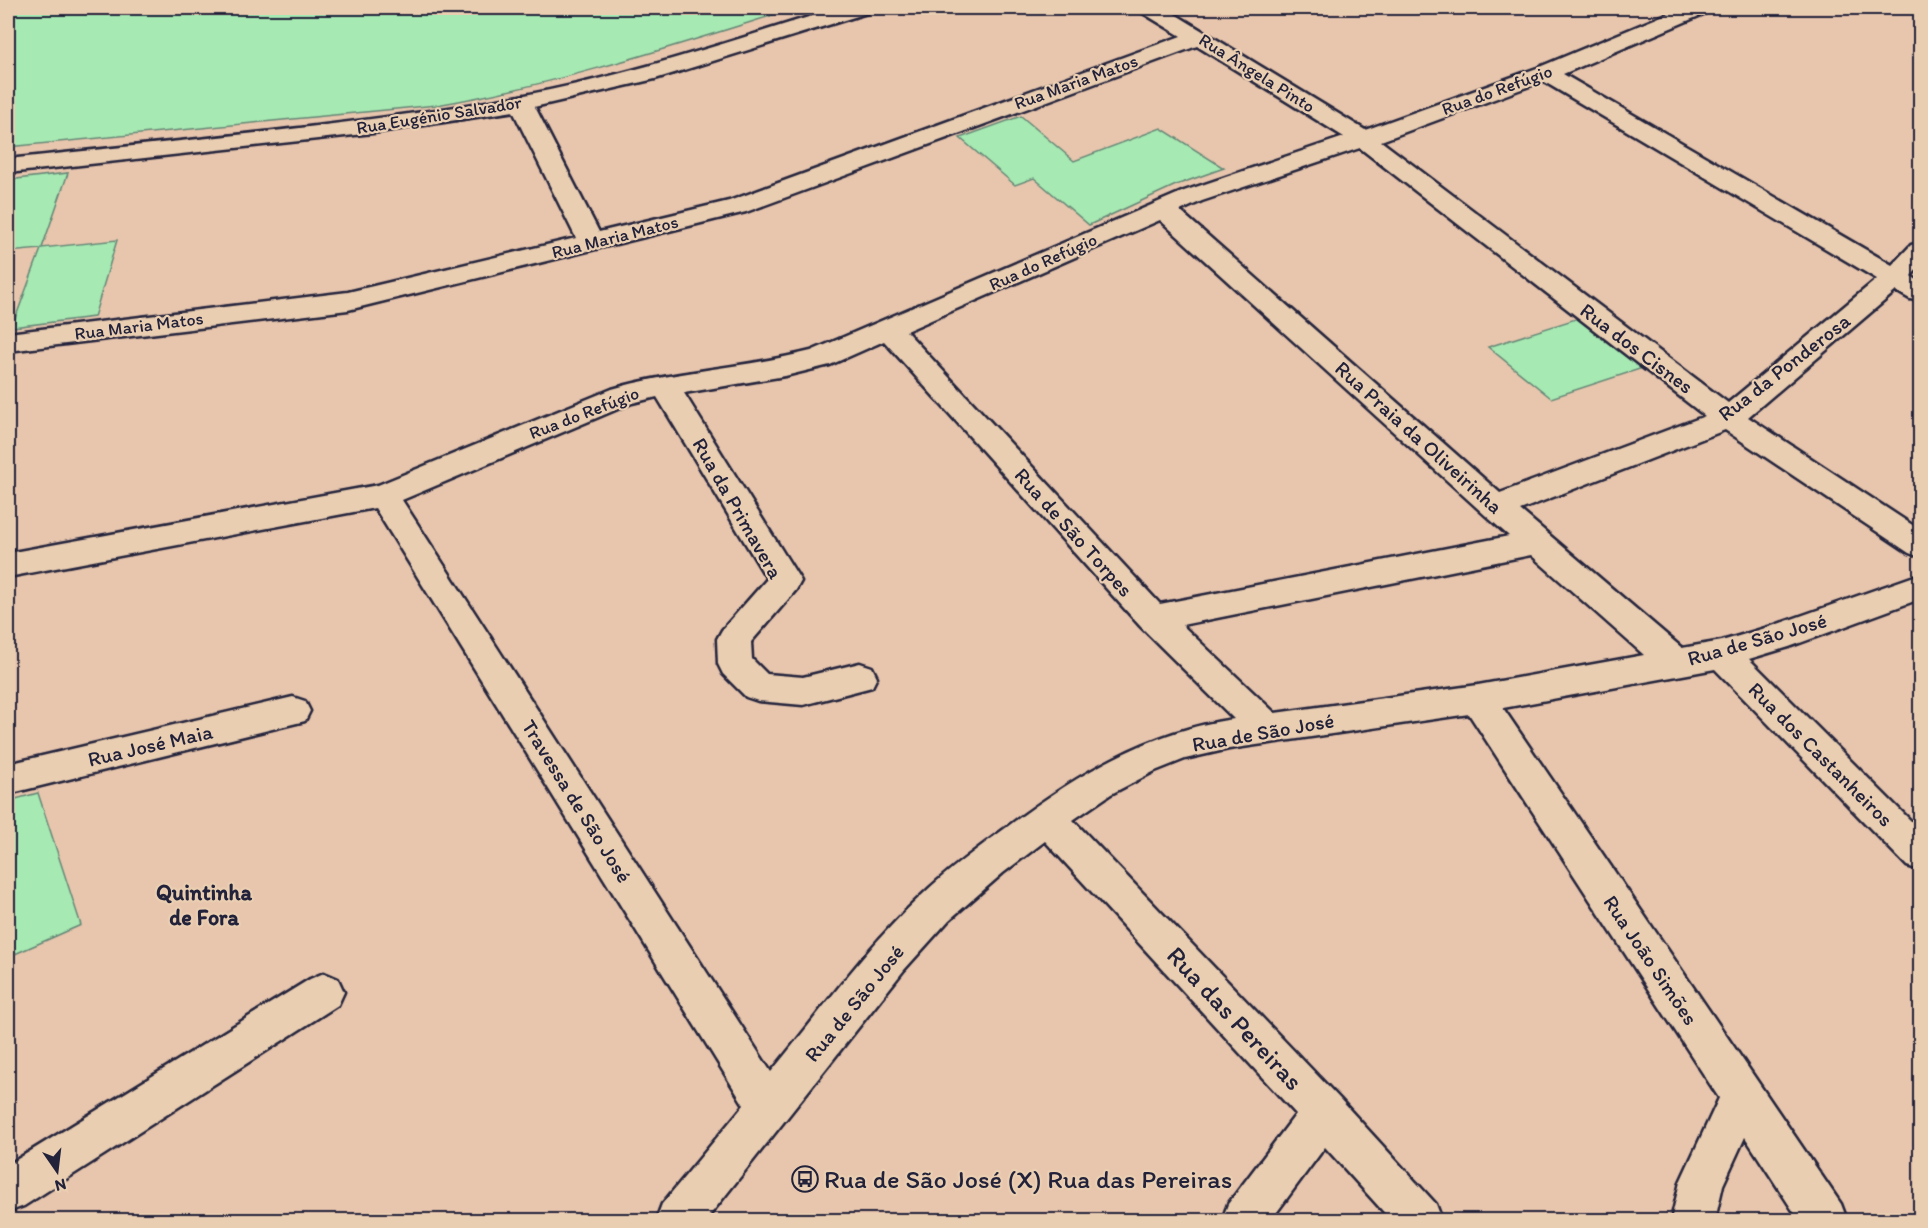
<svg xmlns="http://www.w3.org/2000/svg" width="1928" height="1228" viewBox="0 0 1928 1228" font-family="Itim,sans-serif">
	<style>
		.green { fill: #a7e9b2; stroke: #648676; stroke-width: 1.5 }
		.lines { fill: none; stroke-linecap: round; stroke-linejoin: round }
		.minor-casing { stroke: #22223b; stroke-width: 5 }
		.tertiary-casing { stroke: #22223b; stroke-width: 5 }
		.minor { fill: #eaceb1; fill-rule: evenodd }
		.tertiary { fill: #eaceb1; fill-rule: evenodd }
		.labels { text-anchor: middle; dominant-baseline: central; stroke-width: 4.5; stroke-linejoin: round; paint-order: stroke }
		.far-street-label { font-size: 18px; fill: #22223b; stroke: #eaceb1 }
		.street-label { font-size: 21px; fill: #22223b; stroke: #eaceb1 }
		.neighbourhood-label { font-size: 22px; font-weight: bold; fill: #22223b; stroke: #eaceb1 }
		.near-street-label { font-size: 26px; fill: #22223b; stroke: #eaceb1 }
		.near-poi-label { font-size: 26px; fill: #22223b; stroke: #eaceb1; text-anchor: start }
	</style>
	<rect width="100%" height="100%" fill="#e8c6ad"/>
	<filter id="ink" filterUnits="userSpaceOnUse"><feTurbulence type="fractalNoise" baseFrequency=".0167" numOctaves="2"/><feDisplacementMap in="SourceGraphic" scale="12" xChannelSelector="R" yChannelSelector="G"/><feConvolveMatrix kernelMatrix="1 2 1 2 8 2 1 2 1" color-interpolation-filters="sRGB"/></filter>
	<g filter="url(#ink)">
		<path class="green" d="M 8,8 L 796,8 C 677,45 560,84 437,105 L 8,147 Z
			M 1021,116 L 1074,161 L 1161,128 L 1224,168 L 1176,185 L 1089,225 L 1034,178 L 1015,185 L 960,138 Z
			M 68,173 L 42,248 L 117,240 L 94,317 L 12,327 L 41,249 L 8,252 L 8,180 Z
			M 1585,316 L 1652,365 L 1551,398 L 1488,347 Z
			M 38,793 L 81,925 L 8,957 L 8,801 Z"/>
		<g class="lines">
			<g class="minor-casing">
				<path id="minor" d="M 1141,8 L 1165,8 L 1365,130 L 1537,68 L 1681,8 L 1708,8 L 1706,13 L 1563,74 L 1892,265 L 1911,245 L 1920,243 L 1920,266 L 1911,276 L 1920,282 L 1920,301 L 1910,299 L 1896,291 L 1748,417 L 1920,530 L 1920,557 L 1909,553 L 1725,430 L 1520,510 L 1682,648 L 1722,641 L 1772,626 L 1920,574 L 1920,599 L 1789,647 L 1749,659 L 1920,830 L 1920,870 L 1907,866 L 1715,669 L 1503,708 L 1841,1204 L 1847,1220 L 1799,1220 L 1745,1137 L 1723,1185 L 1715,1220 L 1671,1220 L 1680,1182 L 1719,1098 L 1469,714 L 1229,749 L 1185,759 L 1155,771 L 1111,794 L 1073,820 L 1339,1098 L 1436,1204 L 1442,1220 L 1391,1220 L 1325,1147 L 1271,1220 L 1222,1220 L 1228,1204 L 1296,1114 L 1045,841 L 1003,873 L 949,920 L 904,970 L 706,1220 L 656,1220 L 662,1204 L 744,1105 L 375,508 L 8,577 L 8,553 L 378,485 L 612,389 C 677,370 745,368 811,351 L 1184,191 L 1344,137 L 1197,46 L 746,212 L 348,310 L 8,351 L 8,333 L 348,292 L 576,238 L 509,103 L 513,98 L 521,96 L 529,98 L 533,103 L 599,232 L 729,201 L 1181,36 L 1143,13 ZM 1543,81 L 1877,279 L 1728,403 L 1381,141 ZM 1360,148 L 1705,416 L 1500,493 L 1180,211 L 1202,201 ZM 1160,220 L 1485,515 L 1509,536 L 1160,604 L 906,331 ZM 884,341 L 1141,627 L 1234,719 C 1148,731 1075,776 1007,827 C 978,848 948,870 922,895 C 866,947 820,1013 771,1072 L 402,500 L 632,403 L 657,397 L 767,579 L 722,630 L 717,639 L 718,664 L 723,674 L 746,697 L 758,701 L 803,705 L 872,687 L 877,677 L 872,667 L 860,663 L 803,677 L 767,674 L 752,659 L 751,642 L 796,590 L 801,581 L 684,393 L 785,376 L 830,365 ZM 1531,555 L 1644,655 L 1478,685 L 1275,713 L 1182,625 Z
					M 293,697 L 305,701 L 310,711 L 305,721 L 8,794 L 8,764 Z
					M 324,973 L 338,979 L 344,992 L 338,1005 L 24,1206 L 8,1212 L 8,1165 L 310,979 Z"/>
			</g>
			<g class="tertiary-casing">
				<path id="tertiary" d="M 838,8 L 870,8 L 867,13 L 655,79 L 521,110 L 373,133 L 8,173 L 8,159 C 179,140 351,127 520,96 C 629,76 733,40 838,8 Z"/>
			</g>
			<use href="#minor" class="minor"/>
			<use href="#tertiary" class="tertiary"/>
		</g>
	</g>
	<defs>
		<g id="bus-ring" transform="scale(1.35)"><circle r="9.5" fill="#eaceb1" stroke="#22223b" stroke-width="1.5"/><path d="M-5-6H5V4H4V6H2V4H-2V6H-4V4H-5ZM-3.5-4V0h7V-4ZM-3.5 1.2v1.5H-2V1.2ZM2 1.2v1.5H3.5V1.2Z" fill="#22223b"/></g>
	</defs>
	<g fill-rule="evenodd">
		<use href="#bus-ring" x="805" y="1179"/>
	</g>
	<g class="labels">
		<g class="far-street-label">
			<text transform="translate(1257 73) rotate(32)">Rua Ângela Pinto</text>
			<text transform="translate(1076 82) rotate(-20)">Rua Maria Matos</text>
			<text transform="translate(1497 90) rotate(-20)">Rua do Refúgio</text>
			<text transform="translate(439 115) rotate(-9)">Rua Eugénio Salvador</text>
			<text transform="translate(615 237) rotate(-14)">Rua Maria Matos</text>
			<text transform="translate(1043 262) rotate(-24)">Rua do Refúgio</text>
			<text transform="translate(139 326) rotate(-7)">Rua Maria Matos</text>
			<text transform="translate(584 413) rotate(-21)">Rua do Refúgio</text>
		</g>
		<g class="street-label">
			<text transform="translate(1637 348) rotate(37)">Rua dos Cisnes</text>
			<text transform="translate(1784 367) rotate(-38)">Rua da Ponderosa</text>
			<text transform="translate(1419 437) rotate(42)">Rua Praia da Oliveirinha</text>
			<text transform="translate(738 508) rotate(60)">Rua da Primavera</text>
			<text transform="translate(1074 532) rotate(48)">Rua de São Torpes</text>
			<text transform="translate(1757 639) rotate(-16)">Rua de São José</text>
			<text transform="translate(1263 732) rotate(-10)">Rua de São José</text>
			<text transform="translate(150 745) rotate(-13)">Rua José Maia</text>
			<text transform="translate(1821 754) rotate(45)">Rua dos Castanheiros</text>
			<text transform="translate(577 801) rotate(58)">Travessa de São José</text>
			<text transform="translate(1651 960) rotate(56)">Rua João Simões</text>
			<text transform="translate(854 1003) rotate(-51)">Rua de São José</text>
		</g>
		<g class="neighbourhood-label">
			<text x="204" y="892">Quintinha<tspan x="204" dy="25">de Fora</tspan></text>
		</g>
		<g class="near-street-label">
			<text transform="translate(1235 1018) rotate(47)">Rua das Pereiras</text>
		</g>
		<g class="near-poi-label">
			<text x="824" y="1179">Rua de São José (X) Rua das Pereiras</text>
		</g>
	</g>
	<rect width="1928" height="1228" fill="none" stroke="#eaceb1" stroke-width="30"/>
	<rect x="15" y="15" width="1898" height="1198" fill="none" stroke="#22223b" stroke-width="2" filter="url(#ink)"/>
	<g transform="translate(57 1171) rotate(166)" stroke="#eaceb1" stroke-width="4.5" paint-order="stroke">
	<path d="M0-4.5L10 22L0 15L-10 22Z" fill="#22223b"/>
	<text y="-9" font-size="16" font-weight="bold" text-anchor="middle" fill="#22223b">N</text>
	</g>
</svg>
